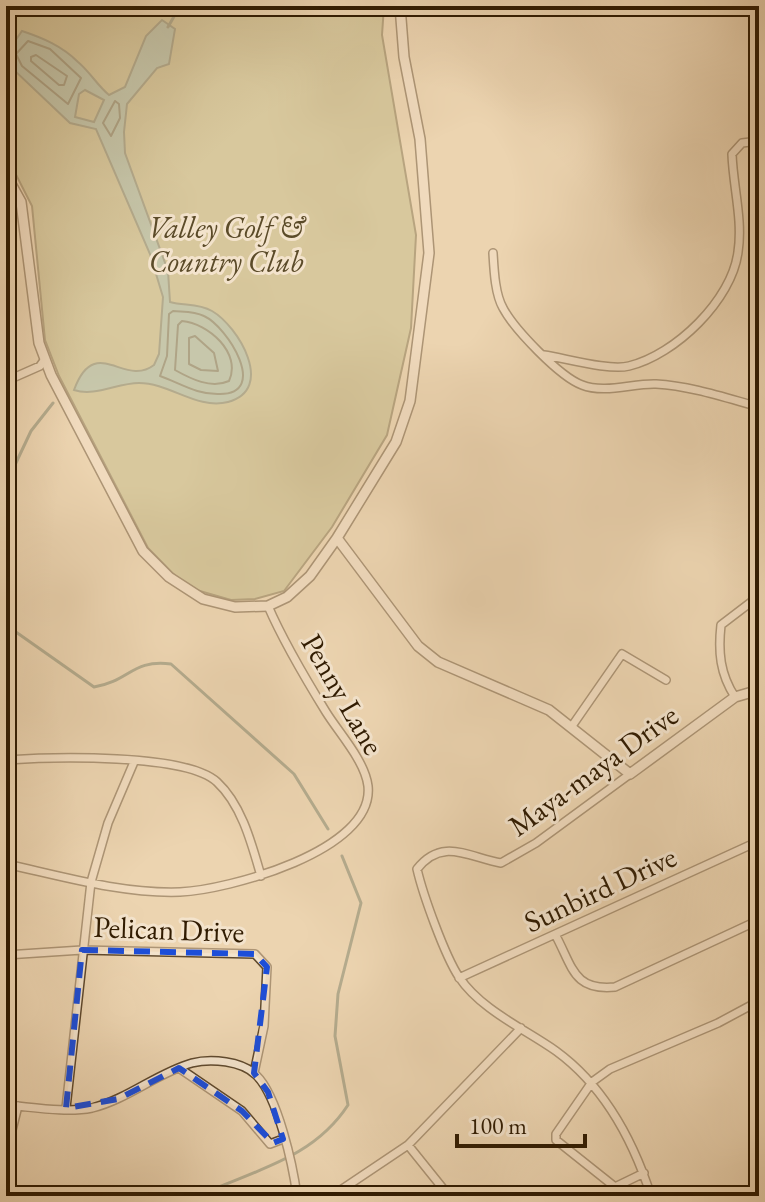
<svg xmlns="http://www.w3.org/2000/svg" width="765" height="1202" viewBox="0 0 765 1202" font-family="'EB Garamond',serif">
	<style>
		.green { fill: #bfbb86; stroke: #786b44; stroke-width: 2 }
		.water { fill: #9ab9a5; stroke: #707a63; stroke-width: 2; fill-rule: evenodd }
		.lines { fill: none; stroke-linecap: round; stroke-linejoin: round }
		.shore { stroke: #656a53; stroke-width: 2 }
		.stream { stroke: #707a63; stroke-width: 3 }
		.minor-casing { stroke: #5f492d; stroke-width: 10 }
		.tertiary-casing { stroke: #5f492d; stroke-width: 12 }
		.minor { stroke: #f3e3cc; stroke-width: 7 }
		.tertiary { stroke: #f3e3cc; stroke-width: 9 }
		.marked { fill: none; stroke: #1d4ed8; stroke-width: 6; stroke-dasharray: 16 10; stroke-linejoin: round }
		.labels { text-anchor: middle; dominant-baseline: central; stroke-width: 6; stroke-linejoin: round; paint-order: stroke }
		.park-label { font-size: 30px; font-style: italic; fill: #5b4b29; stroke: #f3e3cc }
		.street-label { font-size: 30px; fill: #301b01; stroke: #f3e3cc }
	</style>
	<rect width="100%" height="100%" fill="#ecd4b0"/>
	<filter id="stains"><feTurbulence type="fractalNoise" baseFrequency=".0025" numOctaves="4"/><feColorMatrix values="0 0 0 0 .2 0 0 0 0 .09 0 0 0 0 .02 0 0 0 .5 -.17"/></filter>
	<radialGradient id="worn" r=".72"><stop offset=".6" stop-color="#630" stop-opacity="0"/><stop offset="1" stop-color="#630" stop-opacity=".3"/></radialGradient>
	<path class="green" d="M 6,6 L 384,6 L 382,35 L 416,235 L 411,328 L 387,435 L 332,527 L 284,591 L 255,599 L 231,600 L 186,587 L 148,548 L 59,376 L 45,340 L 32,206 L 6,155 Z"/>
	<path class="water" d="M 162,20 L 175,29 L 169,64 L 157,68 L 127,104 L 124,132 L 125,153 L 168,271 L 170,302 C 184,306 198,303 212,311 C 238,326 276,389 228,402 C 197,410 170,383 139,383 C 117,383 95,397 74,390 C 95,333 124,388 154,365 L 159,354 L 163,297 L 150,254 L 96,129 L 70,123 L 15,71 L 6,54 L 22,31 C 43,38 62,46 78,62 C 90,72 97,85 109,95 L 125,87 L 146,36 ZM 85,90 L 104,100 L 94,122 L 75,117 L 79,94 Z"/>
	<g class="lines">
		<path class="shore" d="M 28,41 L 50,49 L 81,78 L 68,104 L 22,66 L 16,54 Z
			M 36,55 L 67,76 L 64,85 L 59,85 L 31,61 L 31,57 Z
			M 115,101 L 119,104 L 120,118 L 111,136 L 103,123 Z
			M 173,311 C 183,312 194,311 204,316 C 228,327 269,394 220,394 C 197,395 180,383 160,376 L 167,356 L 169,314 Z
			M 182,321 C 208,323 242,353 229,381 C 211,389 191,379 175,370 L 178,325 Z
			M 195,336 L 214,353 L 218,371 L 201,370 L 189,364 L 189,338 Z"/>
		<path class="stream" d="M 168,27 L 180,6
			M 6,484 L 31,431 L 53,403
			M 6,625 L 94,687 C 130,681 132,659 171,664 L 294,774 L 328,829
			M 198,1196 C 254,1170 313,1159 348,1105 L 335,1036 L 338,994 L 361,903 L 342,856"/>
		<g class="minor-casing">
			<path id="minor" d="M 493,253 C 494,270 495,294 503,308 C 514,329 560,377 582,385 C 605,394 633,383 656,384 C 691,386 726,398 759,407
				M 544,355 C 565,358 609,371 629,366 C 675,355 732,300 738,252 C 743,220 733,186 732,154 L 742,143 L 759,141
				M 6,381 L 40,366 L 45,359
				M 735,697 C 720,674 718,652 721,625 L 759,596
				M 572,726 L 622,654 L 666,680
				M 6,760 C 51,757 186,753 217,782 C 242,805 252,845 261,876
				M 630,774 L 536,843 L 501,863 C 468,857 442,837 417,869 C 423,895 445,956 459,977 C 481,1010 525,1029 556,1051 C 604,1086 633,1140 651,1196
				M 6,864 C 61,876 122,894 180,892 C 227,890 375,851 368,786 C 365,761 339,733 326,712 C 305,678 284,643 268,606
				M 556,936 C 573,968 574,991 615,987 L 759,920
				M 6,955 L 82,950 L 255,954 L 267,967 L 264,1026 L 254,1073
				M 459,978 L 759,841
				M 179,1068 L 242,1111 L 270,1144 L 283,1139
				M 6,1105 C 32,1107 66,1113 92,1108 C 128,1099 157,1073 192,1063 C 211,1058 242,1061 256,1075 C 278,1096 293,1166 297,1196
				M 66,1108 L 91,882 L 108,823 L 134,762
				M 408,1145 L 449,1196
				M 6,1154 L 18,1106
				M 644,1173 L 615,1187 L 556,1140 L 556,1134 L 592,1082 L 610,1069 L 718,1023 L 759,1001
				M 332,1196 L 408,1145 L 521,1028
				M 734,1196 L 759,1187"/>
		</g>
		<g class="tertiary-casing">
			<path id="tertiary" d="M 6,175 L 21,202 L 39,343 L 51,375 L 143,551 L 169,577 L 203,599 L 235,607 L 268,606 L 287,597 L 310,576 L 337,538 L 396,442 L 410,401 L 429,253 L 420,139 L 404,57 L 400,6
				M 337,538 L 418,646 L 438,662 L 549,710 L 630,774 L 735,697 L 759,690"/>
		</g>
		<use href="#minor" class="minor"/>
		<use href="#tertiary" class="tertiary"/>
	</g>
	<path d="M0 0H765V1202H0ZM 82,950 L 255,954 L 267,967 L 254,1073 L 268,1092 L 283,1139 L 273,1143 L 242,1111 L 179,1068 L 118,1099 L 66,1108 Z" fill="#ecd4b0" fill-opacity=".55" fill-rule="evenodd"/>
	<path class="marked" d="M 82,950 L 255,954 L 267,967 L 254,1073 L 268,1092 L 283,1139 L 273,1143 L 242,1111 L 179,1068 L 118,1099 L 66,1108 Z"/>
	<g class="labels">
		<g class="park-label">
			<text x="226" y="227">Valley Golf &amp;<tspan x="226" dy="34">Country Club</tspan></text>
		</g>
		<g class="street-label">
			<text transform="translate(343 694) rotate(60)">Penny Lane</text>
			<text transform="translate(593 770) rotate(-36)">Maya-maya Drive</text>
			<text transform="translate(600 889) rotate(-25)">Sunbird Drive</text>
			<text transform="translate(169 929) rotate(2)">Pelican Drive</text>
		</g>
	</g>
	<rect width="765" height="1202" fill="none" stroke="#ecd4b0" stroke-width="32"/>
	<rect x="8" y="8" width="749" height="1186" fill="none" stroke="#301b01" stroke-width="4"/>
	<rect x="16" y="16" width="733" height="1170" fill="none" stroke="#301b01" stroke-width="2"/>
	<path d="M457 1134v12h128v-12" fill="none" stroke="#301b01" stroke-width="4"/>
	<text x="469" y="1134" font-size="24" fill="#301b01" stroke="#f3e3cc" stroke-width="6" paint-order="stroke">100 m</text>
	<rect width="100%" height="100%" filter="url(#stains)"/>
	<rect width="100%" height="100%" fill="url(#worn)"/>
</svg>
